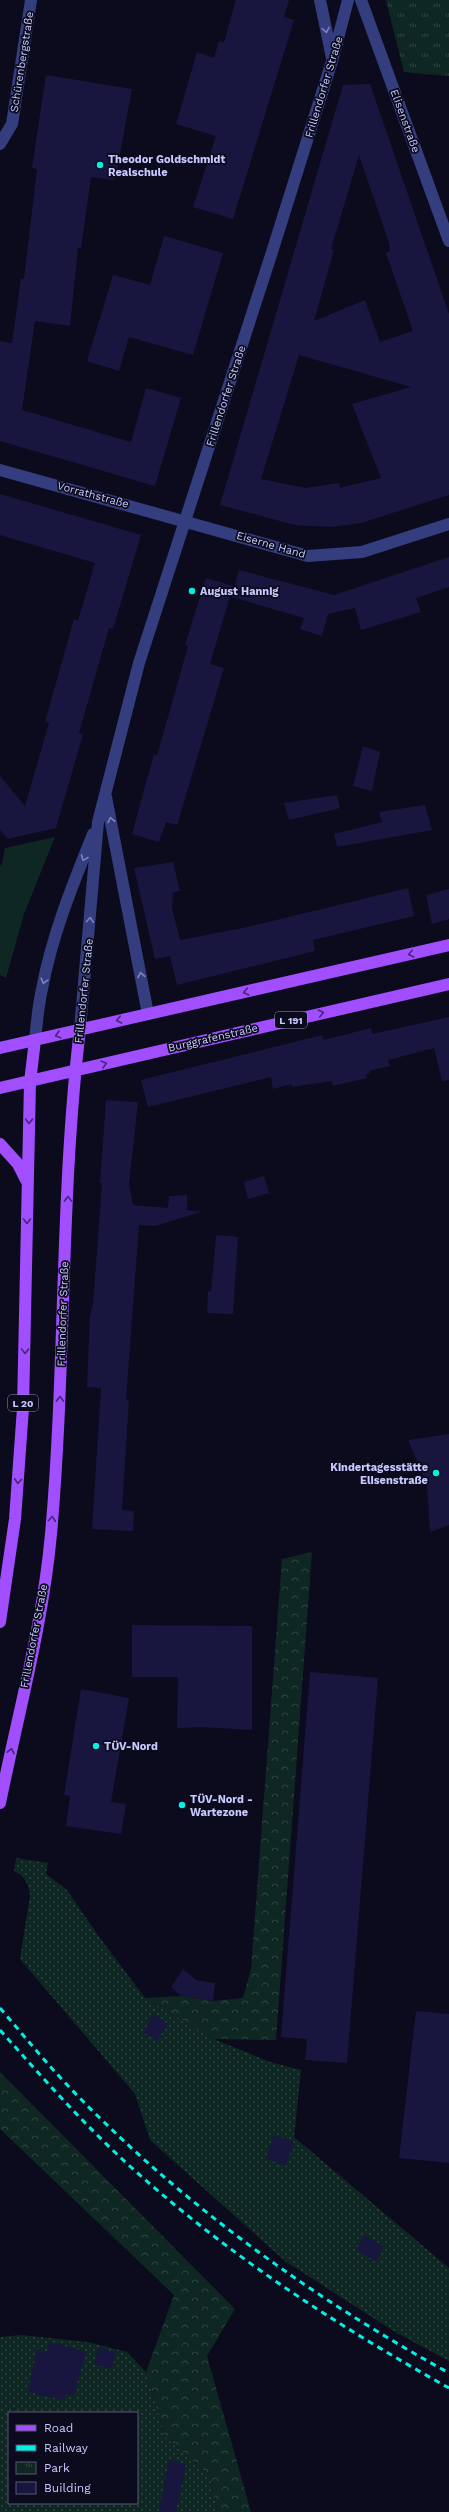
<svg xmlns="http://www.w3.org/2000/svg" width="449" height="2512" viewBox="0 0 449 2512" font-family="'Work Sans',sans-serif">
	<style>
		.grass { fill: #0e2722 }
		.forest { fill: url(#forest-crowns) }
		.park { fill: url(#park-tufts) }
		.garden { fill: url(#garden-dots); fill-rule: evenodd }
		.building { fill: #18163e; fill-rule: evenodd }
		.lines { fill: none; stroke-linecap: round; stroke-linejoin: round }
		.minor { stroke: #343d7d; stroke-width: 12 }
		.major { stroke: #a14eff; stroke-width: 12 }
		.rail { stroke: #00f2e4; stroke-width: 3; stroke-dasharray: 6 5; stroke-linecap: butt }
		.oneway { stroke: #7e83be }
		.oneway2 { stroke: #472677 }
		.poi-dot { fill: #00f2e4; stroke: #0b0b1d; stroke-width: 1.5 }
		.labels { text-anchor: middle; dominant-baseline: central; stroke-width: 3.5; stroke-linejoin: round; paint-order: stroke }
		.shield { fill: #0b0b1d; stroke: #8f90bb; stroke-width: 1 }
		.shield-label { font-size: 10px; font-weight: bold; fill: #c7c9ff }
		.street-label { font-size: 11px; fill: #c7c9ff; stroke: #0b0b1d }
		.poi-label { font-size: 11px; font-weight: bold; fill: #c7c9ff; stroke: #0b0b1d; text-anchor: start }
	</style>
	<defs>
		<pattern id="forest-crowns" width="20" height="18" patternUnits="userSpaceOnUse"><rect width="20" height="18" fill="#0e2722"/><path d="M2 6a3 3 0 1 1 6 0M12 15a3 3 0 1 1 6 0" fill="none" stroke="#304543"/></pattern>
		<pattern id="park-tufts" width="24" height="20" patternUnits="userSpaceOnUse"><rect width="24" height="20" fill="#0e2722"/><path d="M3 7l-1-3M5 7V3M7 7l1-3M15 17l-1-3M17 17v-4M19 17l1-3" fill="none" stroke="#304543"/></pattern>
		<pattern id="garden-dots" width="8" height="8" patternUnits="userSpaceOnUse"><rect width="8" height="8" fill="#0e2722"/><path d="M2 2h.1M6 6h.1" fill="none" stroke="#304543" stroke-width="1.8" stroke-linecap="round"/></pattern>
	</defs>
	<rect width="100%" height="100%" fill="#0b0b1d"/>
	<path class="grass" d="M 55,837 L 24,914 L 6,978 L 0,975 L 0,866 L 2,864 L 5,848 Z"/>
	<path class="forest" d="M 312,1552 L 276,2040 L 214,2039 L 145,1998 L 181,1996 L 213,2001 L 243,1998 L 251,1969 L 282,1559 Z
		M 0,2072 L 235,2309 L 207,2356 L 251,2512 L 217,2512 L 210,2476 L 165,2437 L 146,2372 L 174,2295 L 0,2129 Z"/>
	<path class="park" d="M 386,0 L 449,0 L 449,76 L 404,72 Z"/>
	<path class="garden" d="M 16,1858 L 48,1863 L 46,1874 L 67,1890 L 97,1934 L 145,1998 L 214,2039 L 270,2062 L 301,2070 L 294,2137 L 449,2268 L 449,2361 L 395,2332 L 285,2261 L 150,2140 L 135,2094 L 20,1959 L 30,1896 C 29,1884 25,1876 14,1871 Z
		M 22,2335 L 87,2342 L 127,2352 L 146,2372 L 165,2437 L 210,2476 L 217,2512 L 0,2512 L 0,2337 ZM 9,2413 L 137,2413 L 137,2503 L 9,2503 Z"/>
	<path class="building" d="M 236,0 L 289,0 L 284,17 L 294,20 L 233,219 L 193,207 L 216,136 L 176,124 L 197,52 L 214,58 L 219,41 L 224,42 Z
		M 46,75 L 132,89 L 115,180 L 91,177 L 81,248 L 78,248 L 70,326 L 35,321 L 22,410 L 131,442 L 146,388 L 181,398 L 155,486 L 0,441 L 0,341 L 12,343 L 21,278 L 24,279 L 37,169 L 32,168 Z
		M 370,84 L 449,314 L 449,495 L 361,523 L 331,527 L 295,525 L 220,505 L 343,85 ZM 359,155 L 389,243 L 390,251 L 386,253 L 413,331 L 380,342 L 365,300 L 314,321 L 334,250 L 331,249 ZM 299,355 L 411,387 L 352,404 L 381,478 L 340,488 L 339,483 L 305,488 L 261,479 Z
		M 164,236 L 223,253 L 193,355 L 129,337 L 119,371 L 87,361 L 113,275 L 150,285 Z
		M 0,494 L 141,535 L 113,629 L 109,628 L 79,733 L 83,734 L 56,828 L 8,839 L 0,830 L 0,776 L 25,806 L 49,723 L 45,722 L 74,619 L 78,621 L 95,563 L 0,535 Z
		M 449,557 L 449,587 L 416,598 L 421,612 L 361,630 L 355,608 L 328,614 L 322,636 L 300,629 L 304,618 L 232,597 L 239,570 L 334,595 Z
		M 206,578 L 233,586 L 210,664 L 224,668 L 177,825 L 166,822 L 159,842 L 132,834 L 154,754 L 157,755 L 168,717 L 185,657 L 188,646 L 185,645 Z
		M 363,746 L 380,752 L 372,791 L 353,786 Z
		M 337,795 L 340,808 L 289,820 L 284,803 Z
		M 425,805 L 432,830 L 337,847 L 334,834 L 382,822 L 379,812 Z
		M 173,862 L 180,891 L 173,892 L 172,908 L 180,940 L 248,927 L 408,888 L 414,916 L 313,940 L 315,951 L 177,985 L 170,956 L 155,959 L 134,868 Z
		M 449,889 L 449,919 L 432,924 L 426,895 Z
		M 449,1017 L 449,1080 L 442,1081 L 434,1048 L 388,1060 L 390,1066 L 369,1071 L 370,1073 L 366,1074 L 367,1078 L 333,1086 L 332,1081 L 292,1087 L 291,1084 L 273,1089 L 271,1077 L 148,1107 L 141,1080 L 322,1035 L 323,1040 L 371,1028 L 372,1034 Z
		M 106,1100 L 138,1102 L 129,1184 L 133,1205 L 168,1208 L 169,1196 L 187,1195 L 187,1210 L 201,1212 L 155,1226 L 139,1225 L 126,1400 L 129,1400 L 122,1510 L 134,1511 L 133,1531 L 92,1529 L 101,1388 L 87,1387 L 90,1316 L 93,1304 L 102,1183 L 100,1183 Z
		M 264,1176 L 269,1193 L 248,1199 L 244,1182 Z
		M 216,1235 L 238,1237 L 233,1314 L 207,1313 L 208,1291 L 211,1292 Z
		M 449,1434 L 449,1525 L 430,1532 L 427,1484 L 408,1440 Z
		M 132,1625 L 252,1626 L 252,1730 L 201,1727 L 177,1728 L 178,1677 L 132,1677 Z
		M 310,1672 L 378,1678 L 347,2063 L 305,2060 L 307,2039 L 281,2037 Z
		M 81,1689 L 129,1698 L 111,1802 L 126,1804 L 121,1834 L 66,1826 L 70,1796 L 64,1795 Z
		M 183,1969 L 196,1980 L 215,1983 L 213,2001 L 181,1996 L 171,1987 Z
		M 416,2011 L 449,2014 L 449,2163 L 399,2158 Z
		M 154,2014 L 168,2024 L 157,2041 L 143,2032 Z
		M 274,2135 L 294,2142 L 286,2166 L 266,2159 Z
		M 364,2235 L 383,2246 L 377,2262 L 356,2250 Z
		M 50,2342 L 86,2352 L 74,2396 L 66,2394 L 64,2400 L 28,2392 L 37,2349 L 47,2353 Z
		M 99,2347 L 116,2353 L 112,2369 L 94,2364 Z
		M 169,2460 L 186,2464 L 176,2512 L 159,2512 Z"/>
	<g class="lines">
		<path class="minor" d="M 320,0 L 332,58
			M 361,0 L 449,241
			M 0,144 L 12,124 L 31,0
			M 0,470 L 308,556 L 362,552 L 449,524
			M 106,797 L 148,1014
			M 80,1029 L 98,822 L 139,663 L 272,252 L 332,61 L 348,0
			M 35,1040 C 37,1023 38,1006 42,989 C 52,935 73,884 93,834"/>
		<path class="major" d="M 0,1048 L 449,945
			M 0,1088 L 449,984
			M 0,1144 L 18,1164 L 26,1180
			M 0,1622 L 15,1519 L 23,1408 L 30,1082 L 35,1040
			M 0,1803 C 18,1714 43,1624 51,1534 C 66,1366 60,1196 80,1029"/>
		<path class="rail" d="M 0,2008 C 24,2036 47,2064 72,2090 C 182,2204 311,2297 449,2373
			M 0,2030 C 42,2077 84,2125 132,2168 C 228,2255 336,2325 449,2388"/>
	</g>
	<defs><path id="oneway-chevron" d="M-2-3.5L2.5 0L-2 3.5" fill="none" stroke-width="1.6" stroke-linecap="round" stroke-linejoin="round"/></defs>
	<g class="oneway">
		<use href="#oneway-chevron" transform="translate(326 30) rotate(79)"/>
		<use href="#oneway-chevron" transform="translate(111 820) rotate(-101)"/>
		<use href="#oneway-chevron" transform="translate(84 858) rotate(112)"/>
		<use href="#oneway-chevron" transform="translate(90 920) rotate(-86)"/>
		<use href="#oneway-chevron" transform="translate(141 975) rotate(-101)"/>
		<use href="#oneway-chevron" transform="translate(44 981) rotate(105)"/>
	</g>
	<g class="oneway2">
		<use href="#oneway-chevron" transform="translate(411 954) rotate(167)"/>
		<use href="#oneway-chevron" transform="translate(246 992) rotate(168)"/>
		<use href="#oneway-chevron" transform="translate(321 1013) rotate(-13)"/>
		<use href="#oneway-chevron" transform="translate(119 1020) rotate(168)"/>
		<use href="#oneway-chevron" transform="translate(58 1035) rotate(165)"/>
		<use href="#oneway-chevron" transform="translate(104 1064) rotate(-15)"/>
		<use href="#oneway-chevron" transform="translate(29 1121) rotate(92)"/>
		<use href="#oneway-chevron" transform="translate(68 1199) rotate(-88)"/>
		<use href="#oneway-chevron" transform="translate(27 1221) rotate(90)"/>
		<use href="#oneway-chevron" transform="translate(25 1351) rotate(92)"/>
		<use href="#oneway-chevron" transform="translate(60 1399) rotate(-88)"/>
		<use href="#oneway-chevron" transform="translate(18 1481) rotate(94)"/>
		<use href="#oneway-chevron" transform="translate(52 1519) rotate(-85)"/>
		<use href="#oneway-chevron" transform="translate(11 1751) rotate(-78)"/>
	</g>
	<g class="poi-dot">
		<circle cx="100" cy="165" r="4"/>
		<circle cx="192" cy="591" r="4"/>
		<circle cx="436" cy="1473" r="4"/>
		<circle cx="96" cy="1746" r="4"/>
		<circle cx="182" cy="1805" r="4"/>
	</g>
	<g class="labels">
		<g class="shield">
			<rect x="275" y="1012" width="32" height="16" rx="3"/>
			<rect x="8" y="1395" width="30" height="16" rx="3"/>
		</g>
		<g class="shield-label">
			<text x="291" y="1020">L 191</text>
			<text x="23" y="1403">L 20</text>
		</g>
		<g class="street-label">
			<text transform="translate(22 62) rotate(-81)">Schürenbergstraße</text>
			<text transform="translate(324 87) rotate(-73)">Frillendorfer Straße</text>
			<text transform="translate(405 121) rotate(70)">Elisenstraße</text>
			<text transform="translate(226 396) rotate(-72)">Frillendorfer Straße</text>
			<text transform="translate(93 495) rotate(15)">Vorrathstraße</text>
			<text transform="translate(271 545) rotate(16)">Eiserne Hand</text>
			<text transform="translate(84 991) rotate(-84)">Frillendorfer Straße</text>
			<text transform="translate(213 1038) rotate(-13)">Burggrafenstraße</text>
			<text transform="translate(63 1314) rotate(-88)">Frillendorfer Straße</text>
			<text transform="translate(34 1636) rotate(-79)">Frillendorfer Straße</text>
		</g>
		<g class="poi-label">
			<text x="108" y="159">Theodor Goldschmidt<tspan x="108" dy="13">Realschule</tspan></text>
			<text x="200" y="591">August Hannig</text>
			<text x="428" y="1467" text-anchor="end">Kindertagesstätte<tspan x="428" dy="13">Elisenstraße</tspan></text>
			<text x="104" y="1746">TÜV-Nord</text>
			<text x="190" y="1799">TÜV-Nord -<tspan x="190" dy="13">Wartezone</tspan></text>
		</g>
	</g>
	<rect x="8" y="2412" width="130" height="92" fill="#0b0b1d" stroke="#565777"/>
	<rect x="16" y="2425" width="20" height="6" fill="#a14eff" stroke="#565777"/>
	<text x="44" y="2432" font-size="12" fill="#c7c9ff">Road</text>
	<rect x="16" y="2445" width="20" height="6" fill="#00f2e4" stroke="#565777"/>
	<text x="44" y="2452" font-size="12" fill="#c7c9ff">Railway</text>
	<rect x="16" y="2462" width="20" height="12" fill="url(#park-tufts)" stroke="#565777"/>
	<text x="44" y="2472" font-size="12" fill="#c7c9ff">Park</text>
	<rect x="16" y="2482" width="20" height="12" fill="#18163e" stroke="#565777"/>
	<text x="44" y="2492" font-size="12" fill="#c7c9ff">Building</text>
</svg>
